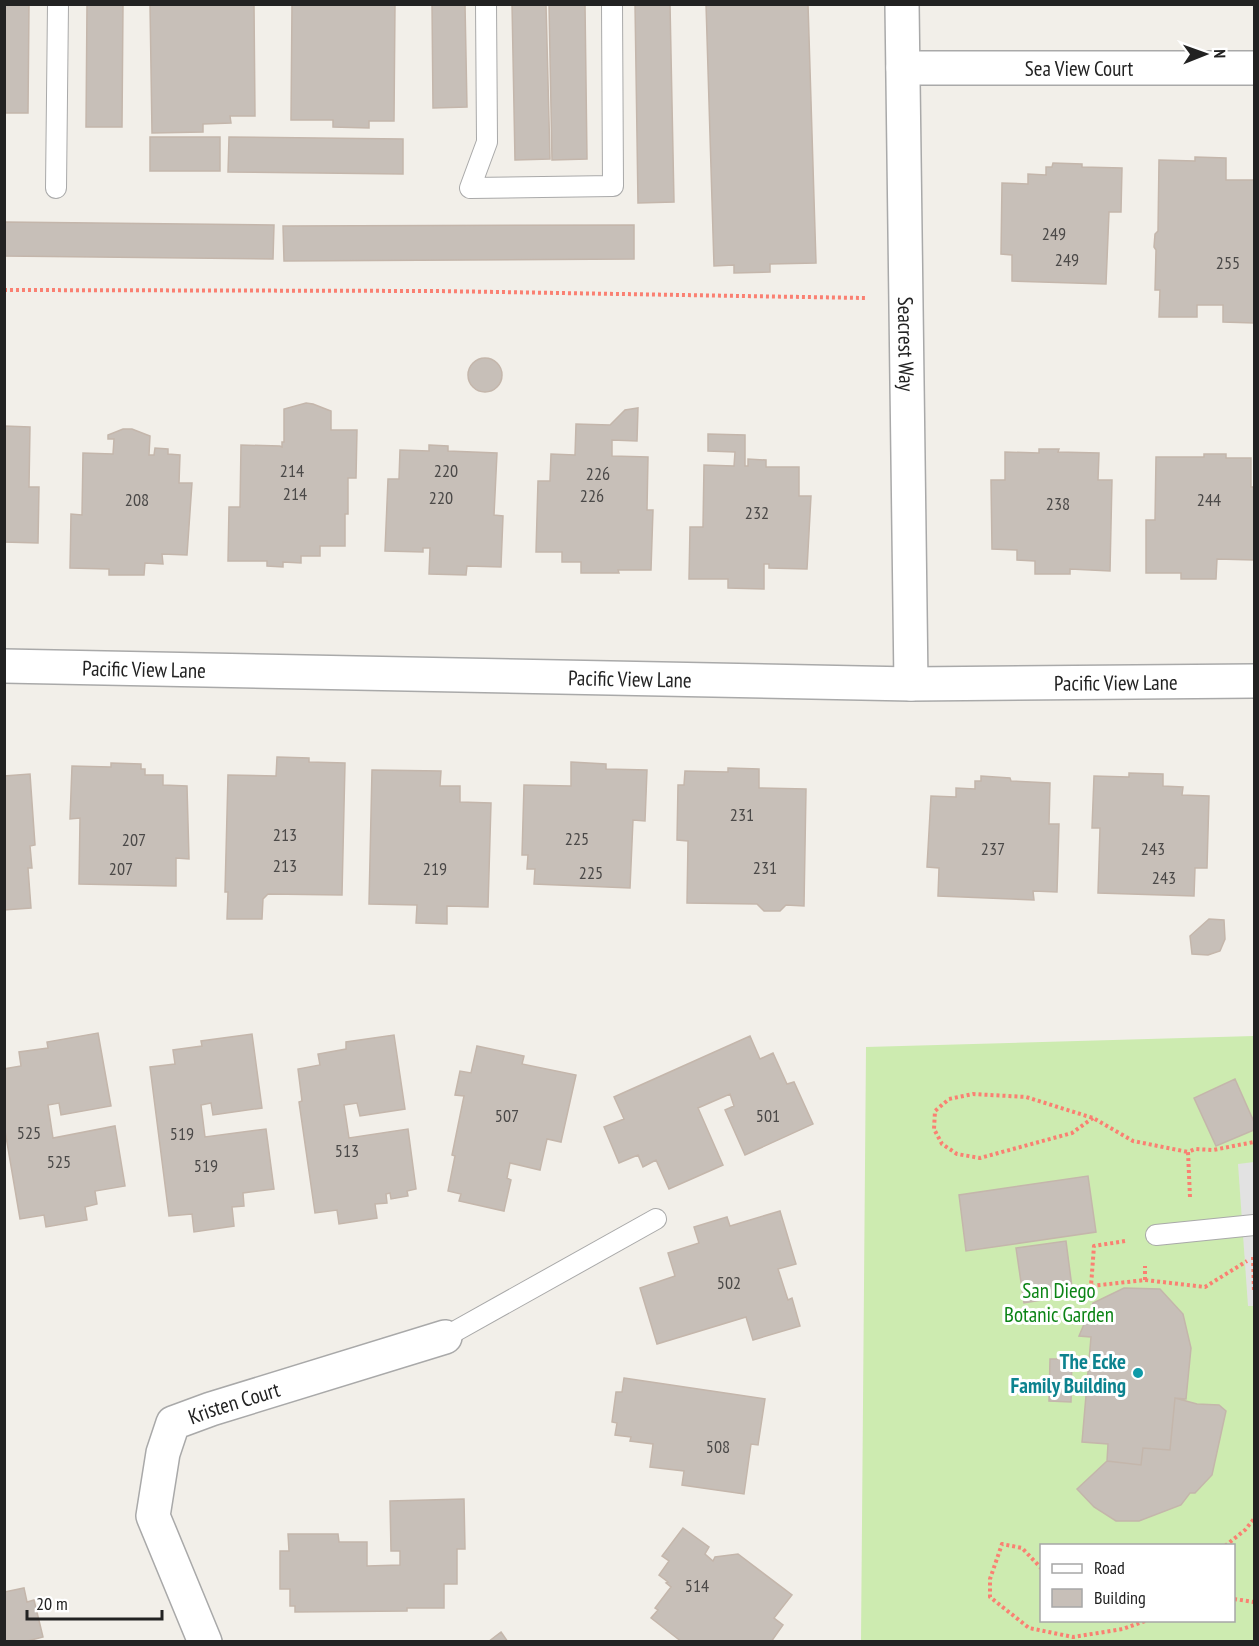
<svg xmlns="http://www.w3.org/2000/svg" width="1259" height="1646" viewBox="0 0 1259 1646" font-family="'PT Sans Narrow',sans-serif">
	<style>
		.grass { fill: #cdebb0; fill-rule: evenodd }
		.parking { fill: #e2e2e2 }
		.building { fill: #c7bfb8; stroke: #c4b6ab; stroke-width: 1.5 }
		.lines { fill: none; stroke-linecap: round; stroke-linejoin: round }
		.service-casing { stroke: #a9a9a9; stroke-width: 22 }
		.minor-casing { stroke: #a9a9a9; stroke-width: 36 }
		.tertiary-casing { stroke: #a9a9a9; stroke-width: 36 }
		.path { stroke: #fa8072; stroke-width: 4; stroke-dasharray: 3 3; stroke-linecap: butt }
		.service { stroke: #fff; stroke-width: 20 }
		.minor { stroke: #fff; stroke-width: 33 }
		.tertiary { stroke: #fff; stroke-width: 33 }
		.culture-dot { fill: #0f9aa8; stroke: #fff; stroke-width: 2 }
		.labels { text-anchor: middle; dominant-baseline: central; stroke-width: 6; stroke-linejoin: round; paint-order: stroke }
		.number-label { font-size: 18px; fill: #4b4948 }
		.street-label { font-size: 21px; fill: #222; stroke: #fff }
		.park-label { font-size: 21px; fill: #0c8416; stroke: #fff }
		.culture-label { font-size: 21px; font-weight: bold; fill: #0d838f; stroke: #fff; text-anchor: end }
	</style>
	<rect width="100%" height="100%" fill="#f2efe9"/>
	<path class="grass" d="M 1254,1036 L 1254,1641 L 861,1642 L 866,1047 ZM 1042,1546 L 1234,1546 L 1234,1620 L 1042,1620 Z"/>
	<path class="parking" d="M 1254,1162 L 1254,1306 L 1248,1306 L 1238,1164 Z"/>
	<path class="building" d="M 4,4 L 29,4 L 28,113 L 4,113 Z
		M 87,4 L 123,4 L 122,127 L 86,127 Z
		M 150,4 L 254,4 L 255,116 L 230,116 L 231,123 L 203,124 L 203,132 L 152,133 Z
		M 292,4 L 395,4 L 394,121 L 369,121 L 369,128 L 333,127 L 333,120 L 291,120 Z
		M 432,4 L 465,4 L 467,107 L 433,108 Z
		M 512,4 L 546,4 L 550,159 L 515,160 Z
		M 549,4 L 585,4 L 587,159 L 552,160 Z
		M 635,4 L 670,4 L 674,202 L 638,203 Z
		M 706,4 L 808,4 L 816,263 L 770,264 L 770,272 L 734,273 L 734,265 L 714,266 Z
		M 150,137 L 220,137 L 220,171 L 150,171 Z
		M 229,137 L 403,139 L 403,174 L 228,172 Z
		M 1195,157 L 1226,158 L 1226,180 L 1254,180 L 1254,323 L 1223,322 L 1223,305 L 1197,305 L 1197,317 L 1159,317 L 1160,290 L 1155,290 L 1156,250 L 1154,247 L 1155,234 L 1158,231 L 1159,160 L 1195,161 Z
		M 1053,163 L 1082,164 L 1082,167 L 1122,168 L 1121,212 L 1109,212 L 1106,284 L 1012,281 L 1012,255 L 1001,254 L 1002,183 L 1028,184 L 1028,174 L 1046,175 L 1046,167 L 1052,167 Z
		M 4,222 L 274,225 L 273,259 L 4,256 Z
		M 634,225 L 634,259 L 284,261 L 283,226 Z
		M468 375a17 17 0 1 1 34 0a17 17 0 1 1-34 0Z
		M 306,403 L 313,404 L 331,411 L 331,430 L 357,430 L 356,478 L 348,478 L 348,514 L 345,514 L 345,546 L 320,546 L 320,556 L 301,556 L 301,563 L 283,562 L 283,567 L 267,566 L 267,561 L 228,561 L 229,507 L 240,507 L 241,445 L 280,446 L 282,447 L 282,442 L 284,442 L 284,409 Z
		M 638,408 L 637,441 L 612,440 L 612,456 L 648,457 L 647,510 L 653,510 L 651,570 L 618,570 L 619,573 L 581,573 L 581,562 L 562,562 L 562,552 L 536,552 L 538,481 L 550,481 L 551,454 L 575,455 L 576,424 L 610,425 L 625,410 Z
		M 4,426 L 30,427 L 29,487 L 39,487 L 38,543 L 4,542 Z
		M 123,429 L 132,429 L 150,436 L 149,455 L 154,455 L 155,448 L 168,449 L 168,454 L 180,455 L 179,483 L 192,483 L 187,555 L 162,554 L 163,564 L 145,563 L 144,575 L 109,575 L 109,569 L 70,568 L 71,514 L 82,515 L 83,453 L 113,454 L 114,439 L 108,439 L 108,435 Z
		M 708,434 L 745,435 L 745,466 L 748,466 L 748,459 L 766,460 L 766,467 L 799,467 L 799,496 L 811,496 L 807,569 L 769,568 L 769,564 L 764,564 L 764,589 L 728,588 L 728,579 L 689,579 L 690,527 L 703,527 L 704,465 L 734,466 L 735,452 L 708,451 Z
		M 429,445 L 448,446 L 448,451 L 497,453 L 494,515 L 503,516 L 501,567 L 467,566 L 466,575 L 429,574 L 430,548 L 423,548 L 423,552 L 385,551 L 388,479 L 399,479 L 400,450 L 429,451 Z
		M 1039,449 L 1059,449 L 1058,452 L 1099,453 L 1098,480 L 1112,480 L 1110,571 L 1070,569 L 1070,574 L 1035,574 L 1035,561 L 1017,560 L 1017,550 L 992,549 L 991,480 L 1005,480 L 1005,452 L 1039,453 Z
		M 1204,454 L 1226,454 L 1226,458 L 1251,458 L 1251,487 L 1254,487 L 1254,560 L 1217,559 L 1216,579 L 1181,579 L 1181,573 L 1146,573 L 1146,520 L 1155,520 L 1156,457 L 1204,457 Z
		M 277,757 L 309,758 L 309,762 L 345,763 L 342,895 L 268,894 L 263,899 L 262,919 L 227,919 L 228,892 L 225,892 L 228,775 L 276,776 Z
		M 571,762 L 606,764 L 606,769 L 647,770 L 645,821 L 633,820 L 630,888 L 534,884 L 535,869 L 527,869 L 528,855 L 522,855 L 524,785 L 571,786 Z
		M 111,763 L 141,764 L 141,769 L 145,769 L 145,775 L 163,775 L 163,785 L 187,786 L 189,859 L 176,858 L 176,886 L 79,884 L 80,818 L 70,819 L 72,766 L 111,767 Z
		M 728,768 L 759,769 L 759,788 L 806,789 L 804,906 L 786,905 L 780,911 L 764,911 L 757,904 L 687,903 L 688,841 L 677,840 L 678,785 L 684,785 L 685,771 L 728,772 Z
		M 372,770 L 441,771 L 440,786 L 460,786 L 460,802 L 491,803 L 488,907 L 447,906 L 447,924 L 416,923 L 417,905 L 369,904 Z
		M 1129,773 L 1163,774 L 1163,786 L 1183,787 L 1182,795 L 1209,796 L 1207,868 L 1195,868 L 1194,896 L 1098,893 L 1100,828 L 1092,828 L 1094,776 L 1129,777 Z
		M 30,774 L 35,845 L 30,846 L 32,868 L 28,868 L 31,908 L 4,910 L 4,776 Z
		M 981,776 L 1010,778 L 1011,781 L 1050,783 L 1049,824 L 1059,824 L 1057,892 L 1033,891 L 1034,900 L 938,896 L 939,868 L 927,867 L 931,796 L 956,797 L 956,788 L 975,789 L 975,781 L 981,781 Z
		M 1209,919 L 1224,920 L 1225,939 L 1220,951 L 1208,955 L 1192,954 L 1190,936 Z
		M 98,1033 L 111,1106 L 61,1115 L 59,1103 L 48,1105 L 53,1138 L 115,1126 L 125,1186 L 95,1191 L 97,1204 L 85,1207 L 87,1220 L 46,1227 L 44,1215 L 20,1219 L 4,1125 L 4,1069 L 21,1066 L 19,1052 L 48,1048 L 47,1042 Z
		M 252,1034 L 262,1108 L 213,1115 L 211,1103 L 201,1105 L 205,1137 L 266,1129 L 274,1189 L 243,1193 L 244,1206 L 232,1207 L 234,1226 L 194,1232 L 192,1214 L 169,1216 L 150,1067 L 175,1064 L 173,1050 L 202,1046 L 201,1041 Z
		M 394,1035 L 405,1109 L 360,1116 L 357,1103 L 344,1105 L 349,1138 L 408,1129 L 416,1189 L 407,1191 L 408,1196 L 391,1199 L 390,1193 L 386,1194 L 387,1203 L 375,1204 L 377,1218 L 339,1224 L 337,1210 L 315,1213 L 299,1102 L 302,1101 L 298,1069 L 320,1065 L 318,1054 L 346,1049 L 346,1042 Z
		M 750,1036 L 760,1059 L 773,1053 L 787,1084 L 794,1082 L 813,1124 L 745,1155 L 725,1110 L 734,1106 L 730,1094 L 698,1108 L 723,1165 L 669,1189 L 656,1160 L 643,1167 L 638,1155 L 619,1163 L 604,1127 L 624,1119 L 614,1097 Z
		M 477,1046 L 524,1056 L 522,1064 L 576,1075 L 561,1142 L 547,1139 L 540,1170 L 510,1163 L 507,1178 L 511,1180 L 504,1211 L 459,1201 L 461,1194 L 448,1191 L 455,1156 L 452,1155 L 464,1096 L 455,1095 L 460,1071 L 471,1073 Z
		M 1235,1079 L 1254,1122 L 1254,1130 L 1216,1146 L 1194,1098 Z
		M 1088,1176 L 1096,1232 L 966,1251 L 959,1195 Z
		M 780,1211 L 796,1264 L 778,1269 L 788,1300 L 792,1298 L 800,1326 L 753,1340 L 746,1317 L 657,1344 L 640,1288 L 675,1276 L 668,1253 L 699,1243 L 694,1227 L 727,1217 L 730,1226 Z
		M 1066,1241 L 1073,1295 L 1024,1303 L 1016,1248 Z
		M 1124,1288 L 1160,1289 L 1183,1314 L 1191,1348 L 1186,1399 L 1175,1398 L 1170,1450 L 1143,1448 L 1141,1465 L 1107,1461 L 1108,1444 L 1082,1442 L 1091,1337 L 1079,1336 L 1093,1303 Z
		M 1050,1359 L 1072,1359 L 1071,1402 L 1049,1401 Z
		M 624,1378 L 765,1399 L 758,1445 L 751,1444 L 744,1494 L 682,1485 L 684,1471 L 650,1467 L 653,1444 L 630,1441 L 631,1437 L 615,1435 L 617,1423 L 612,1422 L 616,1392 L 622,1392 Z
		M 1175,1398 L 1197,1404 L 1219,1405 L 1226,1411 L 1212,1475 L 1195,1493 L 1190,1493 L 1181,1505 L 1139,1521 L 1116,1521 L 1094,1507 L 1077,1489 L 1107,1461 L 1141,1465 L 1143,1448 L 1170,1450 Z
		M 464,1499 L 465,1549 L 457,1549 L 457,1584 L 444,1584 L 444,1608 L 407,1608 L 407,1611 L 295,1612 L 295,1606 L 290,1606 L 290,1589 L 280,1589 L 280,1551 L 289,1551 L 288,1534 L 338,1534 L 339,1542 L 367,1542 L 367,1566 L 400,1565 L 400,1551 L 391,1551 L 390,1501 Z
		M 683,1528 L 709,1547 L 705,1554 L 713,1561 L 715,1557 L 738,1554 L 792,1595 L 774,1618 L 783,1625 L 771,1642 L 682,1642 L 651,1618 L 658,1610 L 655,1608 L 671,1587 L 666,1583 L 668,1582 L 659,1575 L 669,1561 L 662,1556 Z
		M 24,1588 L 27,1602 L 34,1600 L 43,1637 L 24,1642 L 4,1642 L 4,1592 Z
		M 501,1632 L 508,1642 L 488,1642 Z"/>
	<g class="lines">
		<g class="service-casing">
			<path id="service" d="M 486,4 L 487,142 L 470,188 L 613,186 L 612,4
				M 56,188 L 58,4
				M 1156,1235 L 1254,1225
				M 445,1337 L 656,1219"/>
		</g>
		<g class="minor-casing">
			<g id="minor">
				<path id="s1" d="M 903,68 L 1254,68"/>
				<path id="s2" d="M 4,666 L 911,684 L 1254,681"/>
				<path id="s3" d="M 205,1642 L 153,1516 L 163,1453 L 173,1423 L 211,1409 L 445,1337"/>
			</g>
		</g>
		<g class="tertiary-casing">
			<g id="tertiary">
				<path id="s4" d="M 902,4 L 911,684"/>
			</g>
		</g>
		<path class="path" d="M 4,290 L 437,291 L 865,298
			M 1093,1118 L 1072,1133 L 980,1158 L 957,1154 L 942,1144 L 934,1129 L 935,1111 L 949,1099 L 973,1094 L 1026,1097 L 1093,1118 L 1133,1141 L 1188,1152
			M 1190,1197 L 1188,1152 L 1195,1149 L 1213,1150 L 1254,1142
			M 1125,1241 L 1094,1246 L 1091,1286 L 1145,1280 L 1205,1287 L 1247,1261
			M 1253,1257 L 1254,1292
			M 1145,1280 L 1145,1266
			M 1225,1546 L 1245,1530 L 1254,1519
			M 1042,1569 L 1022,1548 L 1002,1544 L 990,1579 L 990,1597 L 1029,1628 L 1073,1637 L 1123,1629 L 1148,1620
			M 1234,1599 L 1254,1602"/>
		<use href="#service" class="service"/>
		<use href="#minor" class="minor"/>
		<use href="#tertiary" class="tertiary"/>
	</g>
	<circle class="culture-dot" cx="1138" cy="1373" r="6"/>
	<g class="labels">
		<g class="number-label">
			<text x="1054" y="233">249</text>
			<text x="1067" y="259">249</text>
			<text x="1228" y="262">255</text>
			<text x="292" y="470">214</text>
			<text x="446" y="470">220</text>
			<text x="598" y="473">226</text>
			<text x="295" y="493">214</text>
			<text x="592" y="495">226</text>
			<text x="441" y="497">220</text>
			<text x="137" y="499">208</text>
			<text x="1209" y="499">244</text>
			<text x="1058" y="503">238</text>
			<text x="757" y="512">232</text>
			<text x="742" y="814">231</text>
			<text x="285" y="834">213</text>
			<text x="577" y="838">225</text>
			<text x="134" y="839">207</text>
			<text x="993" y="848">237</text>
			<text x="1153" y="848">243</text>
			<text x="285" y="865">213</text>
			<text x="765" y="867">231</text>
			<text x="121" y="868">207</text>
			<text x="435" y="868">219</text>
			<text x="591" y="872">225</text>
			<text x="1164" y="877">243</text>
			<text x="507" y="1115">507</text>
			<text x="768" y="1115">501</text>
			<text x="29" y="1132">525</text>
			<text x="182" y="1133">519</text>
			<text x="347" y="1150">513</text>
			<text x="59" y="1161">525</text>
			<text x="206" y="1165">519</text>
			<text x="729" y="1282">502</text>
			<text x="718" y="1446">508</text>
			<text x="697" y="1585">514</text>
		</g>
		<g class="street-label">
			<text stroke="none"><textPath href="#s1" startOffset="176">Sea View Court</textPath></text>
			<text stroke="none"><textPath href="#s4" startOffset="340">Seacrest Way</textPath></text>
			<text stroke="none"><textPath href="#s2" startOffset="140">Pacific View Lane</textPath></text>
			<text stroke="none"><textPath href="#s2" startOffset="626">Pacific View Lane</textPath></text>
			<text stroke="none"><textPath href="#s2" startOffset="1112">Pacific View Lane</textPath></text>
			<text stroke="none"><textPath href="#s3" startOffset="296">Kristen Court</textPath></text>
		</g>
		<g class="park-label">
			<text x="1059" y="1290">San Diego<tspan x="1059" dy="24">Botanic Garden</tspan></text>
		</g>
		<g class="culture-label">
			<text x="1126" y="1361">The Ecke<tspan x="1126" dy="24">Family Building</tspan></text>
		</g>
	</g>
	<rect width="1259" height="1646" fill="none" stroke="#222222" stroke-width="12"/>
	<rect x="1040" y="1544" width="195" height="78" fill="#ffffff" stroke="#a7a7a7" stroke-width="1.5"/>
	<rect x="1052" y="1564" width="30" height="9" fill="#ffffff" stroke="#a7a7a7" stroke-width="1.5"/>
	<text x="1094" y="1574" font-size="18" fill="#222222">Road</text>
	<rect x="1052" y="1589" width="30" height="18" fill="#c7bfb8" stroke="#a7a7a7" stroke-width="1.5"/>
	<text x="1094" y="1604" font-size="18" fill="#222222">Building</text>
	<g transform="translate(1205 54) rotate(89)" stroke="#ffffff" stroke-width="4.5" paint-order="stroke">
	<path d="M0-4.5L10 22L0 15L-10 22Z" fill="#222222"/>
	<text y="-9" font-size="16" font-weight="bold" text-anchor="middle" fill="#222222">N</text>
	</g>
	<path d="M27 1610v9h135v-9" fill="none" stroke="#222222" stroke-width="3"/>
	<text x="36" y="1610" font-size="18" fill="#222222" stroke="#ffffff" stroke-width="4.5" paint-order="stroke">20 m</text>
</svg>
